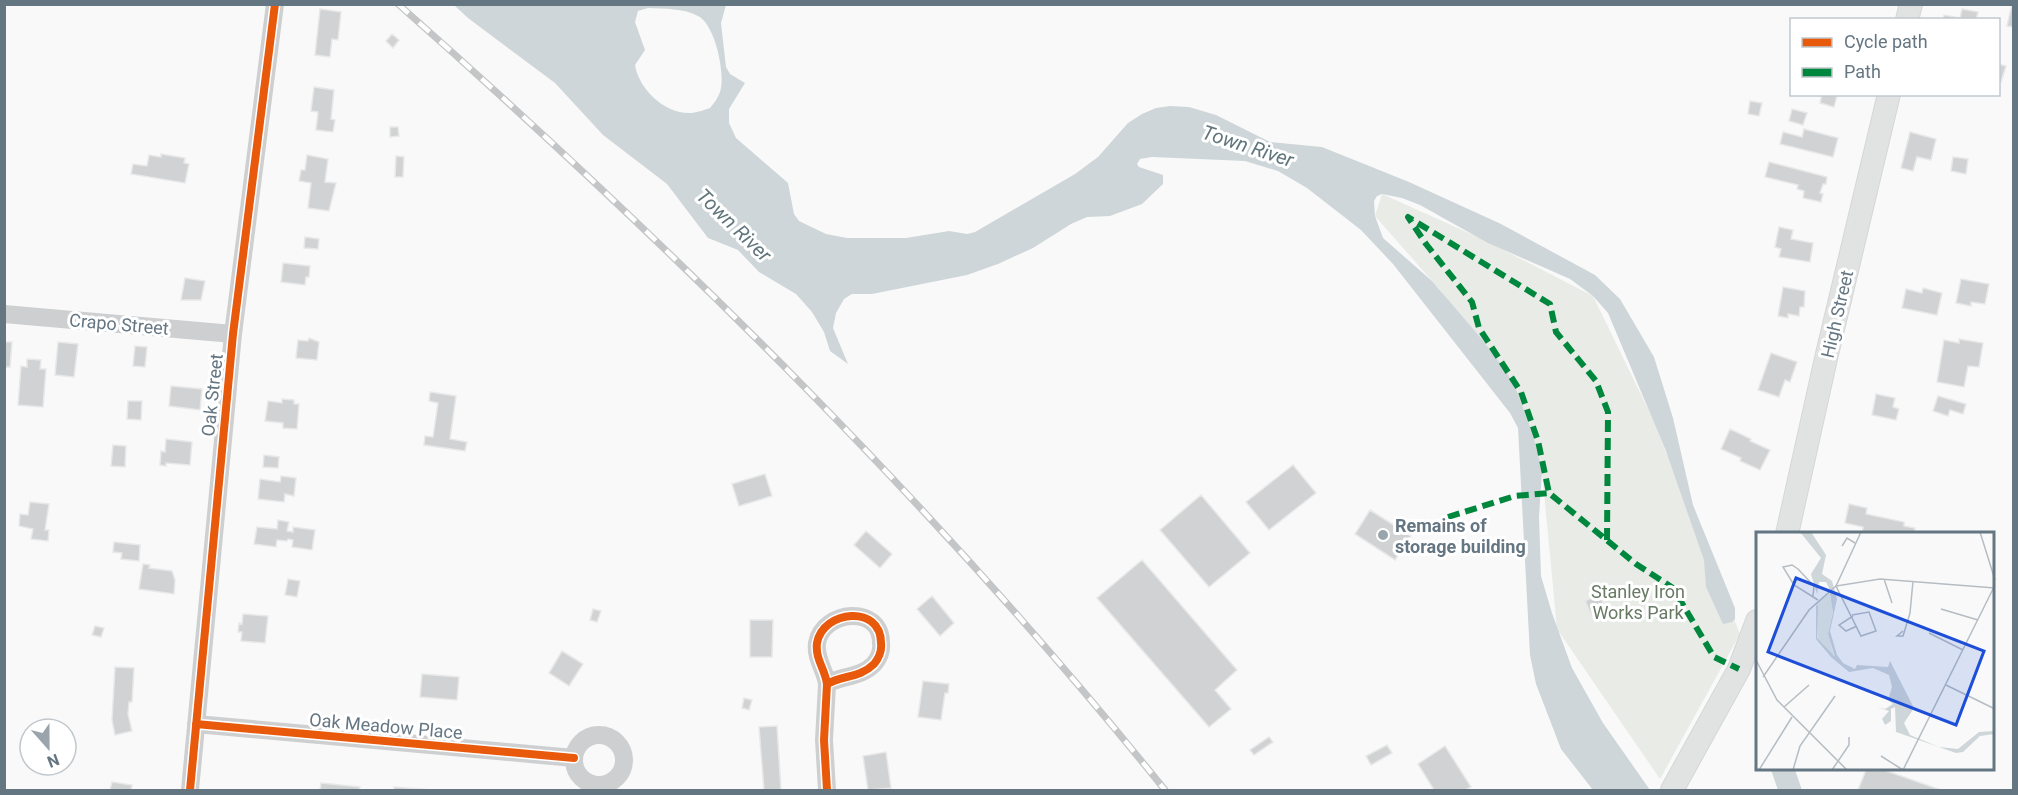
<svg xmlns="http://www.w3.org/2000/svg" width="2018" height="795" viewBox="0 0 2018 795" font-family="Roboto,sans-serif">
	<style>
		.green { fill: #e8ebe6 }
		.water { fill: #ced6d9; fill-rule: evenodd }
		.building { fill: #d0d2d3; stroke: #e8e8e8; stroke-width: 1.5 }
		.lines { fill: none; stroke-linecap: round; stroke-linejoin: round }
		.major-casing { stroke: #d5d6d7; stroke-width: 24 }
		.minor { stroke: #cecfd0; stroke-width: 18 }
		.major { stroke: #e1e2e2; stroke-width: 22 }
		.rail-casing { stroke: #c3c5c6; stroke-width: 7 }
		.rail { stroke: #fff; stroke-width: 4.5; stroke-dasharray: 14; stroke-linecap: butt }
		.quiet { stroke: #00873e; stroke-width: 6; stroke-dasharray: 12 6; stroke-linecap: butt }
		.cycleway-casing { stroke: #fff; stroke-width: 11 }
		.cycleway { stroke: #e8590c; stroke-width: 8 }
		.poi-dot { fill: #99a4ac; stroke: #fff; stroke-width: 2 }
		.labels { text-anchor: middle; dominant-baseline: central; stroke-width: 6; stroke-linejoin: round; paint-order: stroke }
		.street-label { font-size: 18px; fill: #657683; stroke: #fff }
		.poi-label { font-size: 18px; font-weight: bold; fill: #657683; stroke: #fff; text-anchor: start }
		.park-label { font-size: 18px; fill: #687a64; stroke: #fff }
		.water-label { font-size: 20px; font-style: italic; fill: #60757c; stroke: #fff }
		.inset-road { fill: none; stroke: #b5bdc3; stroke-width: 1.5 }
		.view { fill: #1d4ed8; fill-opacity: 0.15; stroke: #1d4ed8; stroke-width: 3 }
		.inset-edge { fill: none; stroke: #657683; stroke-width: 3 }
	</style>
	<rect width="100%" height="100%" fill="#f9f9f9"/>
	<path class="green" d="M 1382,194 L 1482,239 L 1593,296 L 1651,415 L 1740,634 L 1660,779 L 1557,629 L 1542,471 L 1518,394 L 1441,291 L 1375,216 Z"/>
	<path class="water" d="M 454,5 L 726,5 L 721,23 L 726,67 L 730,74 L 745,83 L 729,109 L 729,123 L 736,138 L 788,183 L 794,214 L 799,221 L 826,234 L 847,238 L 906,238 L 949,231 L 967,234 L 975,232 L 1075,174 L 1098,157 L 1128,123 L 1142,114 L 1156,108 L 1170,106 L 1189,107 L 1216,115 L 1270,142 L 1322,147 L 1409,182 L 1501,224 L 1595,275 L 1620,299 L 1654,357 L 1673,418 L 1693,505 L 1735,608 L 1735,619 L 1732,622 L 1723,624 L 1706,587 L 1704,560 L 1666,451 L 1608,313 L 1593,296 L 1570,279 L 1488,243 L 1420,205 L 1402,198 L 1382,194 L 1377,196 L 1374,201 L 1375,216 L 1383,238 L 1432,281 L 1480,337 L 1506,371 L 1518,394 L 1533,435 L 1542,471 L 1539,517 L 1541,576 L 1552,613 L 1572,668 L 1603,723 L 1650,790 L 1593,790 L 1561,749 L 1536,684 L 1530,655 L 1518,428 L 1510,413 L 1393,264 L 1361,230 L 1307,188 L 1278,171 L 1245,161 L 1152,157 L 1140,159 L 1137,164 L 1139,167 L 1163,175 L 1163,184 L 1142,204 L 1110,216 L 1087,217 L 1071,224 L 1033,248 L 998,264 L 967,275 L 872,294 L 852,294 L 844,299 L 836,313 L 833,328 L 848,364 L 830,351 L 824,332 L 812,312 L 796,294 L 759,272 L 738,250 L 708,238 L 667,184 L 603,135 L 555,83 L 468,18 ZM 648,8 C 664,9 684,8 698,16 C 715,24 726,75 720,92 C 718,98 714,103 710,108 C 704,110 698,112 692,113 C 666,115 639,90 635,65 L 645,50 L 635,22 L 638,11 Z
		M 1771,770 L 1795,770 L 1802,790 L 1778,790 Z"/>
	<path class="building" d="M 2012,4 L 2014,4 L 2014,27 L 2007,26 Z
		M 320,9 L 341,12 L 338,40 L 332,39 L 330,57 L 315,55 Z
		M 1962,9 L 1978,12 L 1976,20 L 1943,20 L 1944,15 L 1960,18 Z
		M 392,34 L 399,40 L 393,48 L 386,41 Z
		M 1998,64 L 2006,66 L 2001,82 L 1998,81 Z
		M 314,87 L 334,90 L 331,119 L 335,120 L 333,132 L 316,130 L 318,112 L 311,111 Z
		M 1822,94 L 1837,96 L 1834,107 L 1820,103 Z
		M 1750,101 L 1762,103 L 1759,116 L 1748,114 Z
		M 1792,109 L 1807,113 L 1803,125 L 1789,121 Z
		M 390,127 L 398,127 L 399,136 L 390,137 Z
		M 1804,129 L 1838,138 L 1833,157 L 1780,144 L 1783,132 L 1802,137 Z
		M 1910,132 L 1936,139 L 1931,160 L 1917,157 L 1913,171 L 1901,168 Z
		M 161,154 L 185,158 L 184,163 L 189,164 L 185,183 L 131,174 L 133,164 L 147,166 L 149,155 L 161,157 Z
		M 307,155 L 328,159 L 325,182 L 336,183 L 329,211 L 308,208 L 311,183 L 299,181 L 301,170 L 305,170 Z
		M 396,156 L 404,157 L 403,177 L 395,177 Z
		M 1953,157 L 1968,159 L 1966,174 L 1951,171 Z
		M 1769,162 L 1827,177 L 1826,184 L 1823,184 L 1820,193 L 1823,194 L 1821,202 L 1803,198 L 1804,191 L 1797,189 L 1798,185 L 1765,177 Z
		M 1779,227 L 1793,230 L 1791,239 L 1813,243 L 1810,262 L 1779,257 L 1781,249 L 1775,247 Z
		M 305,237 L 319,239 L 318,249 L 304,248 Z
		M 283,263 L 310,266 L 309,277 L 306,277 L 305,285 L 281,282 Z
		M 185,278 L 205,281 L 201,300 L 181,300 Z
		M 1961,279 L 1989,284 L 1985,304 L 1971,302 L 1971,306 L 1956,303 Z
		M 1783,287 L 1805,291 L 1804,307 L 1800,307 L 1799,316 L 1788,314 L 1788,318 L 1778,316 Z
		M 1923,288 L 1942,293 L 1937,315 L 1902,308 L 1906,289 L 1922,293 Z
		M 309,338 L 319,342 L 317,360 L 296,358 L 298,340 L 308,341 Z
		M 1959,339 L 1983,343 L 1979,367 L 1968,366 L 1964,387 L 1937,382 L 1944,340 L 1959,343 Z
		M 4,342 L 12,342 L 10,367 L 4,367 Z
		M 58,342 L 78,344 L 74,377 L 55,375 Z
		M 135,346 L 147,347 L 145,367 L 133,366 Z
		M 1771,353 L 1797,362 L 1790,382 L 1785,380 L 1779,397 L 1758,390 Z
		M 27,359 L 41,360 L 40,369 L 46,369 L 43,407 L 18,405 L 21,366 L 27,367 Z
		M 171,386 L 202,389 L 200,410 L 169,406 Z
		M 430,392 L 456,396 L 450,439 L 467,442 L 465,451 L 424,445 L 425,436 L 433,437 L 438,403 L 429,401 Z
		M 1876,394 L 1895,398 L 1893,407 L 1899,409 L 1896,420 L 1872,415 Z
		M 1938,396 L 1966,404 L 1963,414 L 1950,410 L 1948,416 L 1933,411 Z
		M 282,399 L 294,400 L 294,404 L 299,404 L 297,429 L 283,428 L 283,423 L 265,421 L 268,401 L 282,403 Z
		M 128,401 L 142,401 L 141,420 L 127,419 Z
		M 1730,429 L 1751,439 L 1750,441 L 1770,450 L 1760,470 L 1740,461 L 1741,458 L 1721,449 Z
		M 166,439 L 192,442 L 190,465 L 166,463 L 166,466 L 160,465 L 161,451 L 165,452 Z
		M 113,445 L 126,446 L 125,467 L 111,466 Z
		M 264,455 L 279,457 L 278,468 L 263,467 Z
		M 1293,465 L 1316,493 L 1269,530 L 1246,502 Z
		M 765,474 L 772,496 L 739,506 L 732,484 Z
		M 281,476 L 296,478 L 294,496 L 285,494 L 284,502 L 258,499 L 260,479 L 280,482 Z
		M 1201,495 L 1250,553 L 1209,587 L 1160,530 Z
		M 30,502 L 49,504 L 45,530 L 49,530 L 48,541 L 31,539 L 33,529 L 19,526 L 20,514 L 28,515 Z
		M 1849,504 L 1867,508 L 1866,514 L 1904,522 L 1904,526 L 1915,528 L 1914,534 L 1862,534 L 1863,527 L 1845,523 Z
		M 1370,510 L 1411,536 L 1395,560 L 1355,534 Z
		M 278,520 L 289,522 L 287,531 L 293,532 L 293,527 L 315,530 L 312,550 L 292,547 L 293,540 L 288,539 L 287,541 L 277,540 L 276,547 L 254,544 L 257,527 L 277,529 Z
		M 866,531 L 892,554 L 880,568 L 854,545 Z
		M 114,542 L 140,545 L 139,561 L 121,559 L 122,553 L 113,552 Z
		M 1142,560 L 1237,670 L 1215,690 L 1231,709 L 1209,727 L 1097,598 Z
		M 143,564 L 150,565 L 149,568 L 172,571 L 175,580 L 174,594 L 139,589 Z
		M 288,579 L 300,581 L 297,597 L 285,595 Z
		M 1599,594 L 1607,612 L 1593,619 L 1585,601 Z
		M 932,596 L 954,623 L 940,636 L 917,609 Z
		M 593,609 L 601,611 L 597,622 L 590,620 Z
		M 243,614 L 268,616 L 265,643 L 241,641 L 242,632 L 238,632 L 239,623 L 242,624 Z
		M 750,620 L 773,620 L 772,657 L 750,657 Z
		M 95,626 L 104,628 L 101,637 L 92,635 Z
		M 562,651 L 583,664 L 569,686 L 549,673 Z
		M 115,667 L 134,668 L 132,702 L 129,702 L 128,714 L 132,731 L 115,735 L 112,720 Z
		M 422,674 L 459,677 L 457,700 L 420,697 Z
		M 923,681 L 949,684 L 948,693 L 945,693 L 941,720 L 918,717 Z
		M 744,698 L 752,700 L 749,710 L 742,708 Z
		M 777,726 L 781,790 L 764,790 L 759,727 Z
		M 1269,737 L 1273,742 L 1254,755 L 1250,750 Z
		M 1387,745 L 1392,753 L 1371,765 L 1366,756 Z
		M 1445,746 L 1471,787 L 1465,790 L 1434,790 L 1418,764 Z
		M 886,752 L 891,788 L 868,790 L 863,756 Z
		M 1866,770 L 1884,770 L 1941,790 L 1858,790 Z
		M 112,782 L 132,785 L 131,790 L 110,790 Z
		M 321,783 L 360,787 L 359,790 L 320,790 Z
		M 394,787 L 432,790 L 394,790 Z"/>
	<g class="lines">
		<g class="major-casing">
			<path id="major" d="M 1907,20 L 1911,4
				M 1787,534 L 1827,354 L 1889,94
				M 1672,790 L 1739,669 L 1757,621"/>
		</g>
		<path class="minor" d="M 4,314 L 233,334
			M 196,724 L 574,758
			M574 760a25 25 0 1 1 50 0a25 25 0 1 1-50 0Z
			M 190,790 L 233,334 L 275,4
			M 827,790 L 824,740 L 827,684 C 825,669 815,659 817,643 C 823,610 881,604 881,643 C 882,651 879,658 874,664 C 860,678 843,675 827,684"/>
		<use href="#major" class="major"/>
		<g class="rail-casing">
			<path id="rail" d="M 398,4 C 673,247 935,504 1165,790"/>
		</g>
		<use href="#rail" class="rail"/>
		<path class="quiet" d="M 1448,517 L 1515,496 L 1549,493
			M 1607,540 L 1608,412 L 1596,381 L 1556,332 L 1550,304 L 1408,217 L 1426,244 L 1472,302 L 1479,328 L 1521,392 L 1538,441 L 1549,493 L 1636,564 L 1673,588 L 1714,657 L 1739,669"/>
		<g class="cycleway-casing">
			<path id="cycleway" d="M 196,724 L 574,758
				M 190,790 L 233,334 L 275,4
				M 827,790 L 824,740 L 827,684 C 825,669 815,659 817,643 C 823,610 881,604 881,643 C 882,651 879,658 874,664 C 860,678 843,675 827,684"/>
		</g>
		<use href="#cycleway" class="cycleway"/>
	</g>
	<circle class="poi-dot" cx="1383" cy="535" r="6"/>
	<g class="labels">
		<g class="street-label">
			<text transform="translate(1837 314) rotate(-77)">High Street</text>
			<text transform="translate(119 324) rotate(5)">Crapo Street</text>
			<text transform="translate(212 395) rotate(-84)">Oak Street</text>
			<text transform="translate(386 726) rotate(5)">Oak Meadow Place</text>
		</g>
		<g class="poi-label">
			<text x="1395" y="525">Remains of<tspan x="1395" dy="21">storage building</tspan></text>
		</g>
		<g class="park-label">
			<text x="1638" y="591">Stanley Iron<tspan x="1638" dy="21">Works Park</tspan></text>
		</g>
		<g class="water-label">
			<text transform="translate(1248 146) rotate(18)">Town River</text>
			<text transform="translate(734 225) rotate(44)">Town River</text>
		</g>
	</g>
	<g transform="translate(1756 532)">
		<rect width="238" height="238" fill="#f9f9f9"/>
		<path d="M 73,61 L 77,78 L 72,102 L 78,125 L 62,108 L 61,95 L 60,71 Z" fill="#e8ebe6"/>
		<path d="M 44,0 L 55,0 L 70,23 L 66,42 L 76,49 L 81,67 L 74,99 L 81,123 L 87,131 L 99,137 L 101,133 L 132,135 L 134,129 L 158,176 L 148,191 L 154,203 L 183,215 L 202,217 L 223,200 L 238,199 L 238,202 L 224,204 L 207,220 L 200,221 L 140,200 L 139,175 L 135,177 L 135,189 L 129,193 L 126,187 L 133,179 L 121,175 L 129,177 L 137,172 L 132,168 L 136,155 L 133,143 L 117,136 L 93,140 L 75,125 L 60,107 L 60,74 L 62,73 L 61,106 L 79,125 L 72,102 L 77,80 L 73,56 L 70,50 L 63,50 L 61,62 L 55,42 L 65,26 Z" fill="#ced6d9"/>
		<path class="inset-road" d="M 224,0 L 239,48M 86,14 L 91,6 L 99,11M 128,47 L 136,71M 57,64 L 58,54 L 42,37 L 36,33 L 27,35 L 38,53 L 62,68M 185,77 L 222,88M 96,83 L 113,80 L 120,99 L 105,104 L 80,54 L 124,47 L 239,56M 97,84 L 83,93 L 90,99 L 101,94M 147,99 L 141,104 L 147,104 L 154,81 L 157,49M 173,101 L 207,118M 0,128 L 21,168 L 91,238M 7,145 L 53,78 L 80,54 L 105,0M 190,153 L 239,177M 28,175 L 53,153M 125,224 L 147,238M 3,238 L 36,185M 37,238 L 44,214 L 79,164M 76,238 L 93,213 L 93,205M 147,238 L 239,53"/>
		<path class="view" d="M 40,46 L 228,119 L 200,193 L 12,120 Z"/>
		<rect width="238" height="238" class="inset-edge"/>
	</g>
	<rect width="2018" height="795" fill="none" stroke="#657683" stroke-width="12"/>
	<rect x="1790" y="18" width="210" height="78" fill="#ffffff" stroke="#c1c8cd" stroke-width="1.5"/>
	<rect x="1802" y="38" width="30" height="9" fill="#e8590c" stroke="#c1c8cd" stroke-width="1.5"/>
	<text x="1844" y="48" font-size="18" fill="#657683">Cycle path</text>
	<rect x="1802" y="68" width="30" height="9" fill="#00873e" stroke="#c1c8cd" stroke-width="1.5"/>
	<text x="1844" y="78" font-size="18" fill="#657683">Path</text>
	<g transform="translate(48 747) rotate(159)"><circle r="28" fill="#ffffff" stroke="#c1c8cd" stroke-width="1.5"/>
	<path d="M0-4.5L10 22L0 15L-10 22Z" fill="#99a4ac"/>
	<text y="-9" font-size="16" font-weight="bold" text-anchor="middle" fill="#657683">N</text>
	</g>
</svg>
